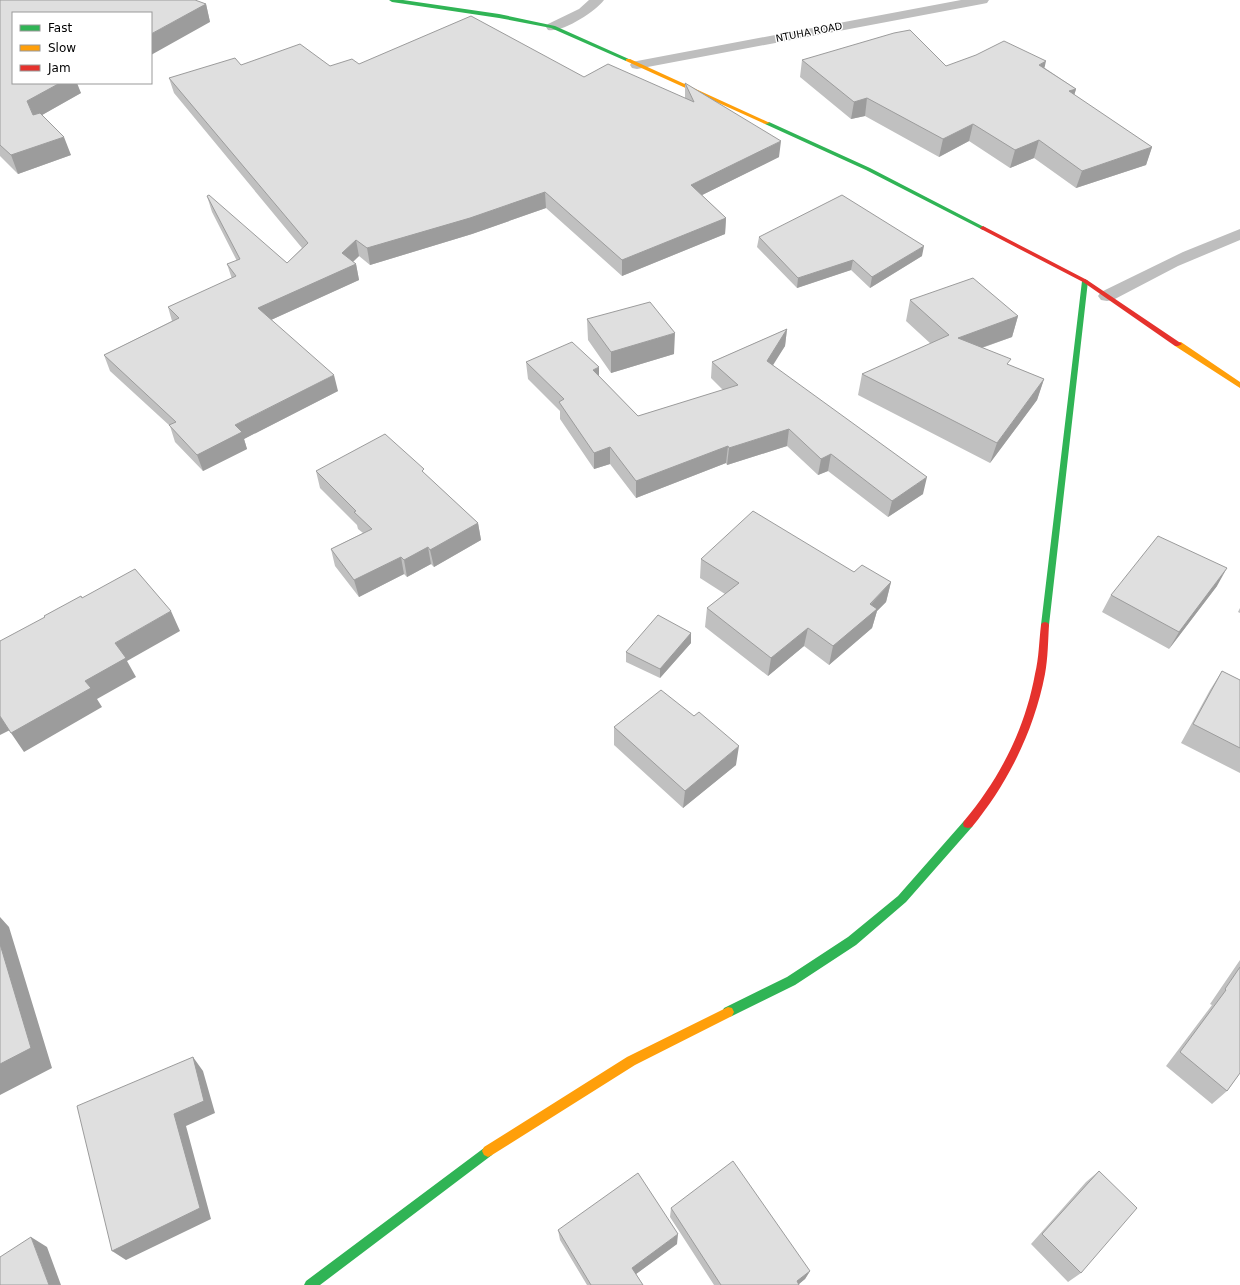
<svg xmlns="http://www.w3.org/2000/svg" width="1240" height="1285" viewBox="0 0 1240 1285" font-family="'DejaVu Sans',sans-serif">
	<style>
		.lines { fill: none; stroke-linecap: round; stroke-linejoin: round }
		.street { fill: #bebebe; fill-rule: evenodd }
		.fast { fill: #30b455; fill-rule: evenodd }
		.slow { fill: #ff9f0a; fill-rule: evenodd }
		.jam { fill: #e5322d; fill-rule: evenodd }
		.wall { fill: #c0c0c0 }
		.shaded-wall { fill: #9c9c9c }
		.building { fill: #dfdfdf; stroke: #9c9c9c }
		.labels { text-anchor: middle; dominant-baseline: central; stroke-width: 3; stroke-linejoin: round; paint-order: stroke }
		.far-street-label { font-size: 10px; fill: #000; stroke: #fff }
	</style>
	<rect width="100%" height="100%" fill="#fff"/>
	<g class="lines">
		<path class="street" d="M 589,0 L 604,0 C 595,12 562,33 548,30 L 546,27 L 548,24 L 579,9 Z
			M 961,0 L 989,0 L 987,3 L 982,4 L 637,69 L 632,68 L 630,65 L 632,62 L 637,61 Z
			M 1240,229 L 1240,240 L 1178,266 L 1113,300 L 1107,301 L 1101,300 L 1098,296 L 1101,292 L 1183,252 Z"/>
		<path class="fast" d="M 389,0 L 403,0 L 499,14 L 555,26 L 631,60 L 626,61 L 551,28 L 499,18 L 392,2 Z
			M 765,122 L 769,122 L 870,168 L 986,228 L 983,230 L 981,229 L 866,170 L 765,124 Z
			M 1085,279 L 1088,281 L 1049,625 L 1048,627 L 1042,627 L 1041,625 L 1082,281 Z
			M 968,820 L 972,821 L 973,824 L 972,827 L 906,902 L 856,945 L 795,985 L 732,1016 L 728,1017 L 724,1016 L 722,1012 L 724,1008 L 787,977 L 848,937 L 898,896 L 964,821 Z
			M 488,1145 L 492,1147 L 494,1151 L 492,1155 L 320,1285 L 304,1285 L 306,1281 Z"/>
		<path class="slow" d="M 626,59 L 630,59 L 770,123 L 765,124 L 626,61 Z
			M 1175,342 L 1181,342 L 1240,382 L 1240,388 L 1175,346 Z
			M 728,1007 L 732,1008 L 734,1012 L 732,1016 L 635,1065 L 492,1155 L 488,1157 L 484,1155 L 482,1151 L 484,1147 L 627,1057 Z"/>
		<path class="jam" d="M 983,226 L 1087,280 L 1182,344 L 1178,346 L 1175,346 L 1083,282 L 981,229 L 980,228 Z
			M 1045,622 L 1048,623 L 1049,625 C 1048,641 1048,658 1045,674 C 1034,731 1008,783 972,827 L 968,828 L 964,827 L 963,824 L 964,821 C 1000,778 1025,729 1035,674 C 1039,658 1039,641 1041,625 L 1042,623 Z"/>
	</g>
	<path class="wall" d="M 0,0 L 206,4 L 210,22 L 151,13 L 13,13 L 81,93 L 42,115 L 71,155 L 18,174 L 0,156 Z
		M 802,60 L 946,66 L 1045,68 L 1076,89 L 1074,95 L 1152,147 L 1146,165 L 1076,188 L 1034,158 L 1010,168 L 969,141 L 939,157 L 865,116 L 851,119 L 800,77 Z
		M 359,64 L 584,77 L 685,98 L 685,83 L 779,157 L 702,195 L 726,218 L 725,234 L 622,276 L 546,208 L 472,234 L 370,265 L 359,256 L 353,262 L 356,264 L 359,280 L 271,320 L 338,391 L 244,439 L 247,449 L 203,471 L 175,442 L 170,426 L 110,371 L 104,355 L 172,321 L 168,307 L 232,279 L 227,264 L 237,261 L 212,212 L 207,196 L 287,263 L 302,248 L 174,93 L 169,78 L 241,65 L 330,66 Z
		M 759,237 L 922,256 L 870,288 L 851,270 L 797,288 L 757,247 Z
		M 910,300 L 1018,316 L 1012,337 L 982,348 L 1009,365 L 1044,379 L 1037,400 L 990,463 L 858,395 L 862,374 L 931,344 L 906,321 Z
		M 587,319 L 674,354 L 611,373 L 588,340 Z
		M 787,329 L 785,346 L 772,365 L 923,494 L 888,517 L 828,471 L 818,475 L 787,446 L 727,465 L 726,463 L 636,498 L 610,464 L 594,469 L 560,419 L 560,411 L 528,379 L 526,362 L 599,376 L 638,416 L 723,390 L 711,378 L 712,362 Z
		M 316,471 L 425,474 L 478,523 L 481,540 L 434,567 L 431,564 L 407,577 L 404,574 L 359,597 L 335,566 L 331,549 L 363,533 L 358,529 L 357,525 L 320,488 Z
		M 701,559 L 854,572 L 891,582 L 886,602 L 877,611 L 872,628 L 829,665 L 804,646 L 768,676 L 705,627 L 707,608 L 725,594 L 700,578 Z
		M 1217,586 L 1169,649 L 1102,612 L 1111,595 Z
		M 1240,608 L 1240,613 L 1238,612 Z
		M 691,633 L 691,643 L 660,678 L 626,662 L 626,652 Z
		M 1222,671 L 1240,680 L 1240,773 L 1181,743 L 1210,690 Z
		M 614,727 L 736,765 L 683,808 L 614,745 Z
		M 1240,960 L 1240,1073 L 1227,1091 L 1212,1104 L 1166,1066 L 1212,1005 L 1210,1004 Z
		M 1099,1171 L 1081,1273 L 1068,1282 L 1031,1244 L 1086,1182 Z
		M 671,1208 L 810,1271 L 805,1279 L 798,1284 L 799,1285 L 714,1285 L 670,1217 Z
		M 558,1230 L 677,1244 L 636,1274 L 643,1285 L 587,1285 L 560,1240 Z"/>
	<path class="shaded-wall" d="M 206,4 L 210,22 L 151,55 L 151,34 Z
		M 1046,61 L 1042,79 L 1039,65 Z
		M 60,83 L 77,83 L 81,93 L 35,119 L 27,101 Z
		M 1076,89 L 1071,106 L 1069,91 Z
		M 867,98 L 865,116 L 851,119 L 854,102 Z
		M 973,124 L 969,141 L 939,157 L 943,139 Z
		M 64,137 L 71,155 L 18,174 L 11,155 Z
		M 1039,140 L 1034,158 L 1010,168 L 1015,150 Z
		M 781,141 L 779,157 L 690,201 L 691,185 Z
		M 1152,147 L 1146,165 L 1076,188 L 1082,171 Z
		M 545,192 L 546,208 L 472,234 L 370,265 L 367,248 Z
		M 726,218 L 725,234 L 622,276 L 622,260 Z
		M 356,240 L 359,256 L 346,268 L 356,264 L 359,280 L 262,324 L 258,308 L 342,253 Z
		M 924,246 L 922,256 L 870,288 L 872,277 Z
		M 853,260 L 851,270 L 797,288 L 798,278 Z
		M 1018,316 L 1012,337 L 952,358 L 958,338 Z
		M 787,329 L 785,346 L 765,378 L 767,361 Z
		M 675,333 L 674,354 L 611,373 L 611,352 Z
		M 599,367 L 599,384 L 593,370 Z
		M 334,375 L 338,391 L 244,439 L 247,449 L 203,471 L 197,455 L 235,425 Z
		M 1044,379 L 1037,400 L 990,463 L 997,443 Z
		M 789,429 L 787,446 L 727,465 L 729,448 Z
		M 728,446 L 726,463 L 636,498 L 636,481 Z
		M 610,447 L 610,464 L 594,469 L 594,453 Z
		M 831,454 L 828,471 L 818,475 L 821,459 Z
		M 927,477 L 923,494 L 888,517 L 892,501 Z
		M 478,523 L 481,540 L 434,567 L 430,550 Z
		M 428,547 L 431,564 L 407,577 L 404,560 Z
		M 401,557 L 404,574 L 359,597 L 354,580 Z
		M 1227,568 L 1217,586 L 1169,649 L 1179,632 Z
		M 891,582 L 886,602 L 877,611 L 872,628 L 829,665 L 833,646 Z
		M 171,611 L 180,631 L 127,661 L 136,677 L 97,699 L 102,707 L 24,752 L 11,733 L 85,681 L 115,643 Z
		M 808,628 L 804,646 L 768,676 L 771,658 Z
		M 691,633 L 691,643 L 660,678 L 660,669 Z
		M 0,716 L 10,730 L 0,735 Z
		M 739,746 L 736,765 L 683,808 L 685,791 Z
		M 0,917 L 9,927 L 52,1068 L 0,1095 Z
		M 193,1057 L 203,1071 L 215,1113 L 186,1126 L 211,1219 L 126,1260 L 112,1251 L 174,1114 Z
		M 678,1234 L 677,1244 L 632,1277 L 632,1268 Z
		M 31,1237 L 47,1247 L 61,1285 L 49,1285 Z
		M 810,1271 L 805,1279 L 798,1285 L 797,1281 Z"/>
	<path class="building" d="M 0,0 L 195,0 L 206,4 L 151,34 L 151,13 L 13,13 L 13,83 L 60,83 L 27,101 L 33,115 L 40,113 L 64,137 L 11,155 L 0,145 Z
		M 471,16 L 584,77 L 608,64 L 694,102 L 685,83 L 781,141 L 691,185 L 726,218 L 622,260 L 545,192 L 470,218 L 367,248 L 356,240 L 342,253 L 356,264 L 258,308 L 334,375 L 235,425 L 242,432 L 197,455 L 169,425 L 176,422 L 104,355 L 179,318 L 168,307 L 236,276 L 227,264 L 240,259 L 207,196 L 209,195 L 287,263 L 308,243 L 169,78 L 235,58 L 241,65 L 300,44 L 330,66 L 352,59 L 359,64 Z
		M 910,30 L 946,66 L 976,55 L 1004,41 L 1046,61 L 1039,65 L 1076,89 L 1069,91 L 1152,147 L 1082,171 L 1039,140 L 1015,150 L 973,124 L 943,139 L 867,98 L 854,102 L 802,60 L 894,33 Z
		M 842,195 L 924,246 L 872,277 L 853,260 L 798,278 L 759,237 Z
		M 973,278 L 1018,316 L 958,338 L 1011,359 L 1007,364 L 1044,379 L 997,443 L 862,374 L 949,335 L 910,300 Z
		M 650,302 L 675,333 L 611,352 L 587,319 Z
		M 787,329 L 767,361 L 927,477 L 892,501 L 831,454 L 821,459 L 789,429 L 729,448 L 728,446 L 636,481 L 610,447 L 594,453 L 559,402 L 564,399 L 526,362 L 572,342 L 599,367 L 593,370 L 638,416 L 738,385 L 712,362 Z
		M 385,434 L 424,469 L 422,471 L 478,523 L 430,550 L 428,547 L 404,560 L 401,557 L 354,580 L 331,549 L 372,529 L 354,512 L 356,511 L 316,471 Z
		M 753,511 L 854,572 L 862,565 L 891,582 L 870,604 L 877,609 L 833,646 L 808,628 L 771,658 L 707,608 L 739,583 L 701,559 Z
		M 1158,536 L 1227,568 L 1179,632 L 1111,595 Z
		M 135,569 L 171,611 L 115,643 L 126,658 L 85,681 L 91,688 L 11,733 L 0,716 L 0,641 L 45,617 L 44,616 L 81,596 L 82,598 Z
		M 658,615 L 691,633 L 660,669 L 626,652 Z
		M 1222,671 L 1240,680 L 1240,748 L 1193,724 Z
		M 661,690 L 694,716 L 699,712 L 739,746 L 685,791 L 614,727 Z
		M 0,944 L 31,1048 L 0,1064 Z
		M 1240,967 L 1240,1073 L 1227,1091 L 1180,1052 L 1226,990 L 1225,989 Z
		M 193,1057 L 204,1101 L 174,1114 L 200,1208 L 112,1251 L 77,1106 Z
		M 733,1161 L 810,1271 L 797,1281 L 799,1285 L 721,1285 L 671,1208 Z
		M 1099,1171 L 1137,1208 L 1081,1273 L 1042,1234 Z
		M 638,1173 L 678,1234 L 632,1268 L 643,1285 L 591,1285 L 558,1230 Z
		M 31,1237 L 49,1285 L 0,1285 L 0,1257 Z"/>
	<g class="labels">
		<g class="far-street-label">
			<text transform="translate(809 32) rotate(-11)">NTUHA ROAD</text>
		</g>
	</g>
	<rect x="12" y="12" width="140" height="72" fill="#ffffff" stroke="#999999"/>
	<rect x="20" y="25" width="20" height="6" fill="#30b455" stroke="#999999"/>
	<text x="48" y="32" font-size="12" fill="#000000">Fast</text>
	<rect x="20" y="45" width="20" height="6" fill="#ff9f0a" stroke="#999999"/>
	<text x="48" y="52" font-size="12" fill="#000000">Slow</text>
	<rect x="20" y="65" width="20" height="6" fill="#e5322d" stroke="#999999"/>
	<text x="48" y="72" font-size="12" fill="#000000">Jam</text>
</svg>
